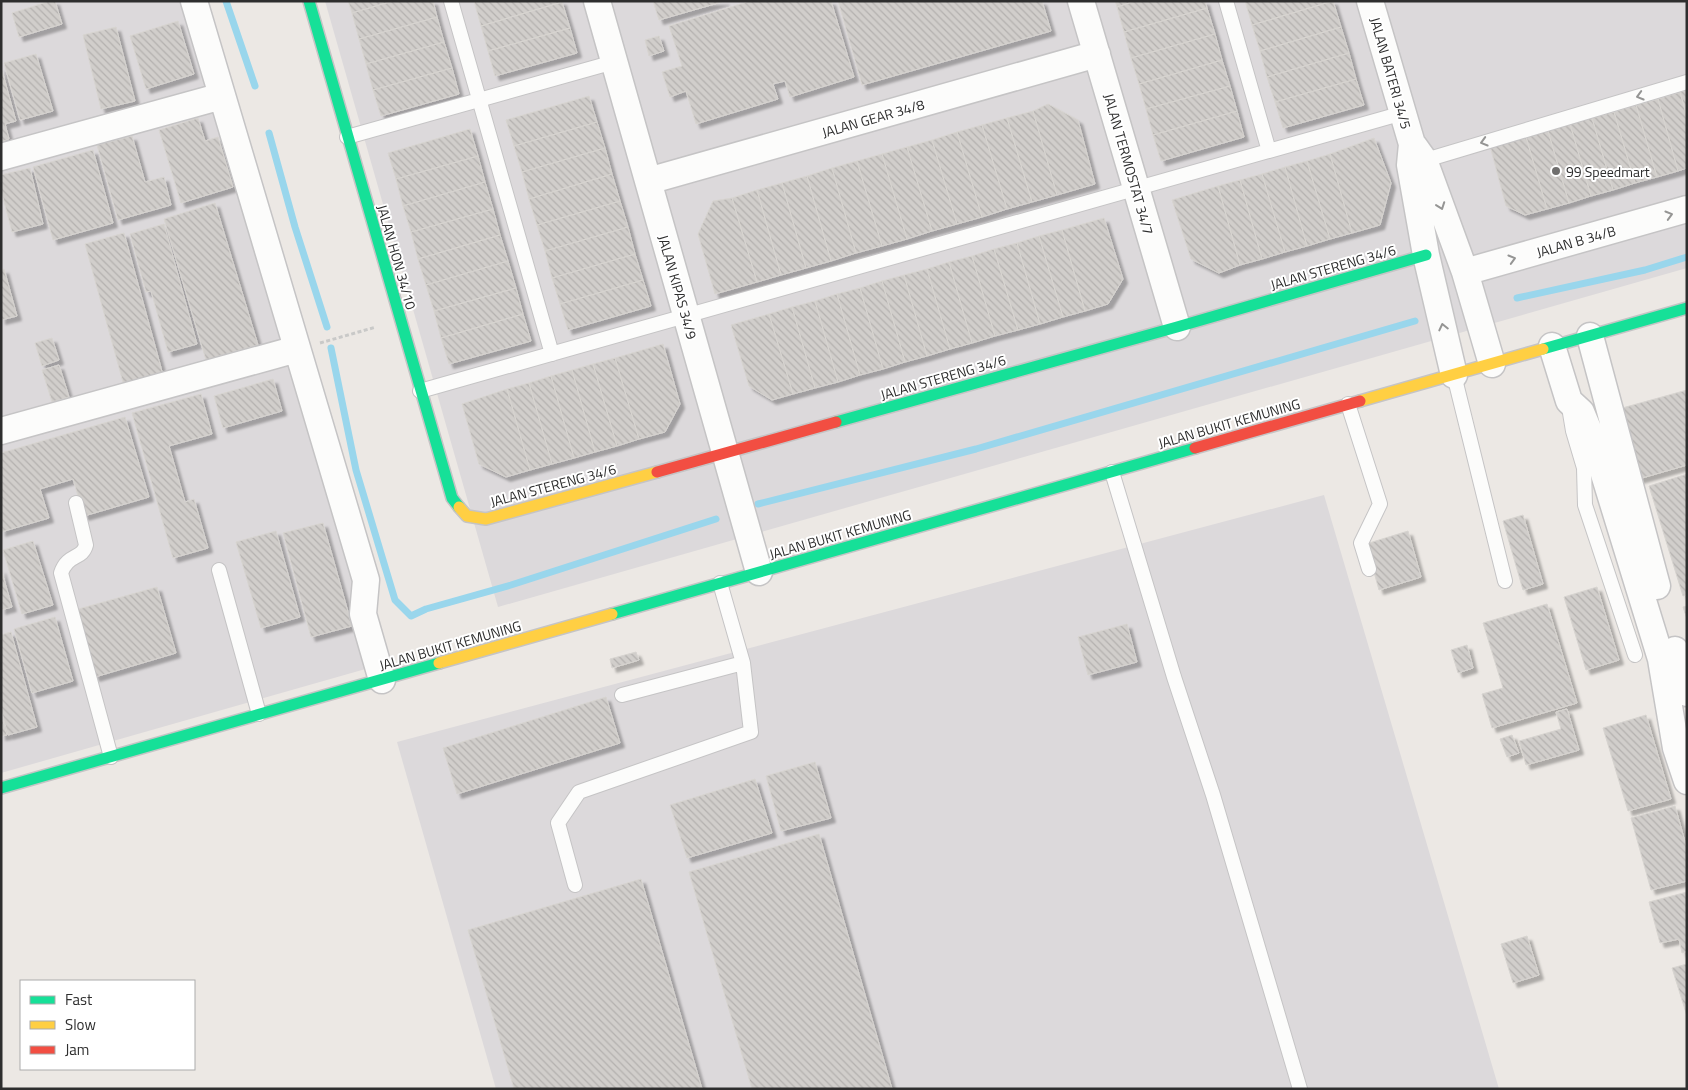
<svg xmlns="http://www.w3.org/2000/svg" width="1688" height="1090" viewBox="0 0 1688 1090" font-family="'Titillium Web',sans-serif">
	<style>
		.industrial { fill: #dcd9db }
		.lines { fill: none; stroke-linecap: round; stroke-linejoin: round }
		.stream { stroke: #99d6ec; stroke-width: 7 }
		.building { fill: url(#building-back-hatch); stroke: #d7d4d0; filter: url(#shadow) }
		.lane-casing { stroke: #c5c4c5; stroke-width: 16 }
		.street-casing { stroke: #c5c4c5; stroke-width: 29 }
		.fast-casing { stroke: #c5c4c5; stroke-width: 14 }
		.slow-casing { stroke: #c5c4c5; stroke-width: 14 }
		.jam-casing { stroke: #c5c4c5; stroke-width: 14 }
		.path { stroke: #c9c9c8; stroke-width: 3; stroke-dasharray: 4 2.5; stroke-linecap: butt }
		.lane { stroke: #fcfcfb; stroke-width: 14 }
		.street { stroke: #fcfcfb; stroke-width: 26 }
		.fast { stroke: #16e098; stroke-width: 11 }
		.slow { stroke: #ffcf43; stroke-width: 11 }
		.jam { stroke: #f24e42; stroke-width: 11 }
		.oneway { stroke: #959594 }
		.poi-dot { fill: #706f6e; stroke: #fff; stroke-width: 2 }
		.labels { text-anchor: middle; dominant-baseline: central; stroke-width: 4; stroke-linejoin: round; paint-order: stroke }
		.street-label { font-size: 14px; fill: #2e2e2e; stroke: #fff }
		.poi-label { font-size: 14px; fill: #2e2e2e; stroke: #fff; text-anchor: start }
	</style>
	<defs>
		<pattern id="building-back-hatch" width="6" height="6" patternUnits="userSpaceOnUse" patternTransform="scale(1.25)"><rect width="6" height="6" fill="#d1cecb"/><path d="M-1 5l2 2M0 0l6 6M5-1l2 2" fill="none" stroke="#b4b1af"/></pattern>
		<filter id="shadow"><feDropShadow dx="4.5" dy="4.5" stdDeviation="1" flood-color="#0004"/></filter>
	</defs>
	<rect width="100%" height="100%" fill="#ece8e4"/>
	<path class="industrial" d="M 1,1 L 187,1 L 356,579 L 369,668 L 1,773 Z
		M 325,1 L 1687,1 L 1687,268 L 498,607 Z
		M 1324,495 L 1499,1089 L 496,1089 L 397,742 Z"/>
	<g class="lines">
		<path class="stream" d="M 226,1 L 255,86
			M 269,133 L 295,227 L 327,327
			M 1517,298 L 1645,270 L 1687,257
			M 331,348 L 356,470 L 395,600 L 411,616 L 426,609 L 511,585 L 716,519
			M 758,504 L 976,449 L 1415,321"/>
	</g>
	<path class="building" d="M 50,1 L 55,1 L 62,24 L 19,37 L 12,13 Z
		M 348,1 L 393,1 L 352,13 Z
		M 393,1 L 433,1 L 437,17 L 359,39 L 352,13 Z
		M 474,1 L 562,1 L 562,2 L 481,26 Z
		M 653,1 L 725,1 L 659,20 Z
		M 750,1 L 831,1 L 854,77 L 790,97 L 785,81 L 773,84 L 778,99 L 696,124 L 686,91 L 670,97 L 662,72 L 682,66 L 669,26 Z
		M 838,1 L 1042,1 L 1051,31 L 862,85 Z
		M 1115,1 L 1135,1 L 1117,7 Z
		M 1135,1 L 1205,1 L 1207,8 L 1124,32 L 1117,7 Z
		M 1245,1 L 1333,1 L 1252,25 Z
		M 1333,1 L 1341,27 L 1260,51 L 1252,25 Z
		M 562,2 L 570,28 L 488,51 L 481,26 Z
		M 1207,8 L 1215,34 L 1131,58 L 1124,32 Z
		M 437,17 L 444,42 L 366,64 L 359,39 Z
		M 178,21 L 194,74 L 146,89 L 130,36 Z
		M 116,27 L 135,101 L 101,109 L 83,35 Z
		M 1341,27 L 1349,53 L 1267,77 L 1260,51 Z
		M 570,28 L 577,53 L 495,76 L 488,51 Z
		M 1215,34 L 1222,60 L 1139,84 L 1131,58 Z
		M 659,36 L 664,51 L 649,56 L 645,40 Z
		M 444,42 L 452,68 L 373,90 L 366,64 Z
		M 1349,53 L 1356,79 L 1275,102 L 1267,77 Z
		M 36,54 L 53,111 L 20,120 L 4,63 Z
		M 1222,60 L 1230,86 L 1146,109 L 1139,84 Z
		M 1,67 L 16,121 L 5,124 L 9,139 L 1,142 Z
		M 452,68 L 459,94 L 381,116 L 373,90 Z
		M 1356,79 L 1364,105 L 1283,128 L 1275,102 Z
		M 1230,86 L 1237,111 L 1153,135 L 1146,109 Z
		M 1687,90 L 1687,117 L 1680,92 Z
		M 1680,92 L 1687,117 L 1687,168 L 1678,171 L 1658,99 Z
		M 589,96 L 597,122 L 514,146 L 506,120 Z
		M 1658,99 L 1678,171 L 1657,177 L 1636,105 Z
		M 1048,104 L 1078,120 L 1095,184 L 1057,195 L 1033,111 Z
		M 1636,105 L 1657,177 L 1635,183 L 1614,112 Z
		M 1033,111 L 1057,195 L 1032,202 L 1007,118 Z
		M 1237,111 L 1244,137 L 1161,161 L 1153,135 Z
		M 1614,112 L 1635,183 L 1613,190 L 1592,118 Z
		M 198,118 L 205,141 L 218,137 L 233,187 L 181,203 L 159,130 Z
		M 1007,118 L 1032,202 L 1007,209 L 982,125 Z
		M 1592,118 L 1613,190 L 1591,196 L 1570,124 Z
		M 597,122 L 605,148 L 522,172 L 514,146 Z
		M 1570,124 L 1591,196 L 1569,203 L 1548,131 Z
		M 982,125 L 1007,209 L 982,217 L 957,132 Z
		M 470,129 L 478,156 L 396,179 L 388,153 Z
		M 1548,131 L 1569,203 L 1547,209 L 1526,137 Z
		M 957,132 L 982,217 L 957,224 L 932,140 Z
		M 132,136 L 145,182 L 164,177 L 171,205 L 118,220 L 97,145 Z
		M 1526,137 L 1547,209 L 1525,215 L 1506,206 L 1490,146 Z
		M 1374,138 L 1391,183 L 1380,225 L 1352,233 L 1330,154 Z
		M 932,140 L 957,224 L 932,231 L 907,147 Z
		M 907,147 L 932,231 L 907,239 L 882,154 Z
		M 605,148 L 612,174 L 529,199 L 522,172 Z
		M 93,150 L 113,223 L 53,240 L 33,167 Z
		M 882,154 L 907,239 L 882,246 L 857,161 Z
		M 1330,154 L 1352,233 L 1330,239 L 1307,161 Z
		M 478,156 L 485,182 L 403,206 L 396,179 Z
		M 857,161 L 882,246 L 856,253 L 832,168 Z
		M 1307,161 L 1330,239 L 1307,246 L 1285,167 Z
		M 1285,167 L 1307,246 L 1285,252 L 1262,174 Z
		M 30,168 L 43,224 L 12,232 L 1,190 L 1,175 Z
		M 832,168 L 856,253 L 831,261 L 807,176 Z
		M 612,174 L 620,201 L 537,225 L 529,199 Z
		M 1262,174 L 1285,252 L 1262,259 L 1240,180 Z
		M 807,176 L 831,261 L 806,268 L 782,183 Z
		M 1240,180 L 1262,259 L 1240,265 L 1218,186 Z
		M 485,182 L 493,209 L 411,232 L 403,206 Z
		M 782,183 L 806,268 L 781,275 L 757,190 Z
		M 1218,186 L 1240,265 L 1219,273 L 1191,259 L 1172,200 Z
		M 757,190 L 781,275 L 757,282 L 732,198 Z
		M 732,198 L 757,282 L 715,294 L 698,234 L 713,201 Z
		M 620,201 L 628,227 L 545,251 L 537,225 Z
		M 215,203 L 258,345 L 206,360 L 164,219 Z
		M 493,209 L 500,235 L 418,259 L 411,232 Z
		M 1104,218 L 1123,279 L 1108,304 L 1085,311 L 1062,230 Z
		M 164,224 L 197,344 L 168,352 L 151,291 L 146,292 L 130,234 Z
		M 628,227 L 635,254 L 552,278 L 545,251 Z
		M 1062,230 L 1085,311 L 1063,317 L 1039,236 Z
		M 124,233 L 163,375 L 124,386 L 85,244 Z
		M 500,235 L 508,261 L 426,285 L 418,259 Z
		M 1039,236 L 1063,317 L 1040,324 L 1017,243 Z
		M 1017,243 L 1040,324 L 1018,330 L 994,249 Z
		M 994,249 L 1018,330 L 995,336 L 972,256 Z
		M 635,254 L 643,280 L 560,304 L 552,278 Z
		M 972,256 L 995,336 L 972,343 L 949,262 Z
		M 508,261 L 516,288 L 434,311 L 426,285 Z
		M 949,262 L 972,343 L 950,349 L 927,269 Z
		M 4,269 L 17,316 L 1,320 L 1,270 Z
		M 927,269 L 950,349 L 927,356 L 904,275 Z
		M 904,275 L 927,356 L 905,362 L 882,281 Z
		M 643,280 L 651,306 L 568,330 L 560,304 Z
		M 882,281 L 905,362 L 883,369 L 860,288 Z
		M 516,288 L 523,314 L 441,338 L 434,311 Z
		M 860,288 L 883,369 L 860,375 L 837,294 Z
		M 837,294 L 860,375 L 838,382 L 815,301 Z
		M 815,301 L 838,382 L 815,388 L 792,307 Z
		M 792,307 L 815,388 L 793,394 L 769,314 Z
		M 523,314 L 531,341 L 449,364 L 441,338 Z
		M 769,314 L 793,394 L 772,400 L 749,386 L 731,325 Z
		M 52,338 L 59,360 L 42,366 L 35,343 Z
		M 663,344 L 680,404 L 665,432 L 639,439 L 615,358 Z
		M 615,358 L 639,439 L 617,446 L 593,364 Z
		M 593,364 L 617,446 L 595,452 L 572,370 Z
		M 59,365 L 69,397 L 52,402 L 42,370 Z
		M 572,370 L 595,452 L 574,458 L 551,376 Z
		M 551,376 L 574,458 L 552,464 L 529,383 Z
		M 273,379 L 282,411 L 223,428 L 214,396 Z
		M 529,383 L 552,464 L 530,470 L 507,389 Z
		M 507,389 L 530,470 L 506,477 L 479,464 L 462,404 Z
		M 1687,390 L 1687,465 L 1635,480 L 1615,410 Z
		M 201,394 L 212,434 L 169,446 L 185,502 L 194,499 L 208,548 L 173,558 L 132,413 Z
		M 125,417 L 149,497 L 84,516 L 73,479 L 40,489 L 49,518 L 1,532 L 1,453 Z
		M 1687,474 L 1687,595 L 1683,596 L 1649,486 Z
		M 1523,515 L 1543,584 L 1523,590 L 1503,521 Z
		M 323,523 L 352,626 L 311,637 L 283,533 Z
		M 276,531 L 300,617 L 261,628 L 236,542 Z
		M 1408,531 L 1421,577 L 1379,590 L 1366,544 Z
		M 33,541 L 53,605 L 22,614 L 3,550 Z
		M 1,569 L 12,607 L 1,610 Z
		M 157,587 L 176,653 L 95,677 L 75,610 Z
		M 1597,587 L 1619,660 L 1586,670 L 1564,597 Z
		M 1547,604 L 1577,703 L 1492,728 L 1482,694 L 1503,688 L 1483,623 Z
		M 1687,606 L 1687,619 L 1683,607 Z
		M 55,617 L 73,681 L 32,693 L 14,629 Z
		M 1127,624 L 1137,662 L 1088,675 L 1078,637 Z
		M 11,632 L 37,727 L 8,735 L 1,709 L 1,635 Z
		M 1467,645 L 1473,668 L 1458,673 L 1451,650 Z
		M 636,652 L 639,660 L 612,668 L 610,659 Z
		M 606,697 L 620,743 L 457,794 L 443,748 Z
		M 1567,709 L 1579,750 L 1526,765 L 1519,741 L 1561,729 L 1556,712 Z
		M 1,715 L 7,735 L 1,736 Z
		M 1646,715 L 1671,799 L 1628,811 L 1603,728 Z
		M 1512,735 L 1519,753 L 1507,757 L 1500,739 Z
		M 815,762 L 831,818 L 781,831 L 766,776 Z
		M 755,779 L 772,833 L 687,858 L 670,805 Z
		M 1675,806 L 1687,849 L 1687,881 L 1651,890 L 1631,818 Z
		M 819,834 L 892,1089 L 752,1089 L 689,872 Z
		M 641,879 L 702,1089 L 514,1089 L 468,930 Z
		M 1687,892 L 1687,951 L 1682,953 L 1679,939 L 1660,943 L 1649,902 Z
		M 1527,936 L 1539,975 L 1513,983 L 1501,944 Z
		M 1687,964 L 1687,1016 L 1672,968 Z"/>
	<g class="lines">
		<g class="lane-casing">
			<path id="lane" d="M 451,1 L 552,354
				M 1226,1 L 1269,151
				M 347,137 L 614,62
				M 1419,162 L 1687,82
				M 1454,375 L 1505,581
				M 420,391 L 1403,113
				M 1348,404 L 1380,504 L 1361,543 L 1369,569
				M 1569,407 L 1573,431 L 1584,468 L 1585,505 L 1635,655
				M 1112,472 L 1174,677 L 1213,795 L 1300,1089
				M 76,503 L 86,545 C 82,560 68,553 61,573 L 111,757
				M 219,570 L 259,714
				M 622,695 L 743,663
				M 575,885 L 558,823 L 579,792 L 751,732 L 743,663 L 720,583"/>
		</g>
		<g class="street-casing">
			<path id="street" d="M 194,1 L 366,580 L 363,614 L 382,680
				M 597,1 L 759,572
				M 1081,1 L 1177,327
				M 1370,1 L 1412,144 L 1410,165 L 1426,255 L 1454,375
				M 1414,146 L 1424,160 L 1465,272 L 1492,364
				M 1,157 L 222,96
				M 648,181 L 1097,54
				M 1465,272 L 1687,209
				M 1590,336 L 1657,586
				M 1552,346 L 1569,401 L 1581,412 L 1596,448 L 1661,659 L 1676,748 L 1687,781
				M 1,431 L 297,349
				M 1675,650 L 1687,693"/>
		</g>
		<g class="fast-casing">
			<path id="fast" d="M 309,1 L 452,498 L 459,507
				M 1543,349 L 1687,308
				M 836,422 L 1177,327 L 1426,255
				M 612,614 L 1195,448
				M 1,788 L 439,663"/>
		</g>
		<g class="slow-casing">
			<path id="slow" d="M 1360,401 L 1543,349
				M 459,507 L 467,516 L 486,519 L 657,472
				M 439,663 L 612,614"/>
		</g>
		<g class="jam-casing">
			<path id="jam" d="M 1195,448 L 1360,401
				M 657,472 L 836,422"/>
		</g>
		<path class="path" d="M 320,343 L 376,327"/>
		<use href="#lane" class="lane"/>
		<use href="#street" class="street"/>
		<use href="#fast" class="fast"/>
		<use href="#slow" class="slow"/>
		<use href="#jam" class="jam"/>
	</g>
	<defs><path id="oneway-chevron" d="M-2-3.5L2.5 0L-2 3.5" fill="none" stroke-width="1.6" stroke-linecap="round" stroke-linejoin="round" transform="scale(1.25)"/></defs>
	<g class="oneway">
		<use href="#oneway-chevron" transform="translate(1640 96) rotate(164)"/>
		<use href="#oneway-chevron" transform="translate(1484 142) rotate(164)"/>
		<use href="#oneway-chevron" transform="translate(1441 206) rotate(70)"/>
		<use href="#oneway-chevron" transform="translate(1669 215) rotate(-16)"/>
		<use href="#oneway-chevron" transform="translate(1512 259) rotate(-16)"/>
		<use href="#oneway-chevron" transform="translate(1443 327) rotate(-103)"/>
	</g>
	<circle class="poi-dot" cx="1556" cy="171" r="5"/>
	<g class="labels">
		<g class="street-label">
			<text transform="translate(1391 73) rotate(74)">JALAN BATERI 34/5</text>
			<text transform="translate(873 118) rotate(-16)">JALAN GEAR 34/8</text>
			<text transform="translate(1129 164) rotate(74)">JALAN TERMOSTAT 34/7</text>
			<text transform="translate(1576 241) rotate(-16)">JALAN B 34/B</text>
			<text transform="translate(397 257) rotate(74)">JALAN HON 34/10</text>
			<text transform="translate(1333 267) rotate(-16)">JALAN STERENG 34/6</text>
			<text transform="translate(678 287) rotate(74)">JALAN KIPAS 34/9</text>
			<text transform="translate(943 377) rotate(-16)">JALAN STERENG 34/6</text>
			<text transform="translate(1229 423) rotate(-16)">JALAN BUKIT KEMUNING</text>
			<text transform="translate(553 485) rotate(-15)">JALAN STERENG 34/6</text>
			<text transform="translate(840 534) rotate(-16)">JALAN BUKIT KEMUNING</text>
			<text transform="translate(450 645) rotate(-16)">JALAN BUKIT KEMUNING</text>
		</g>
		<g class="poi-label">
			<text x="1566" y="171">99 Speedmart</text>
		</g>
	</g>
	<rect width="1688" height="1090" fill="none" stroke="#2e2e2e" stroke-width="5"/>
	<rect x="20" y="980" width="175" height="90" fill="#ffffff" stroke="#ababab"/>
	<rect x="30" y="996" width="25" height="8" fill="#16e098" stroke="#ababab"/>
	<text x="65" y="1005" font-size="15" fill="#2e2e2e">Fast</text>
	<rect x="30" y="1021" width="25" height="8" fill="#ffcf43" stroke="#ababab"/>
	<text x="65" y="1030" font-size="15" fill="#2e2e2e">Slow</text>
	<rect x="30" y="1046" width="25" height="8" fill="#f24e42" stroke="#ababab"/>
	<text x="65" y="1055" font-size="15" fill="#2e2e2e">Jam</text>
</svg>
